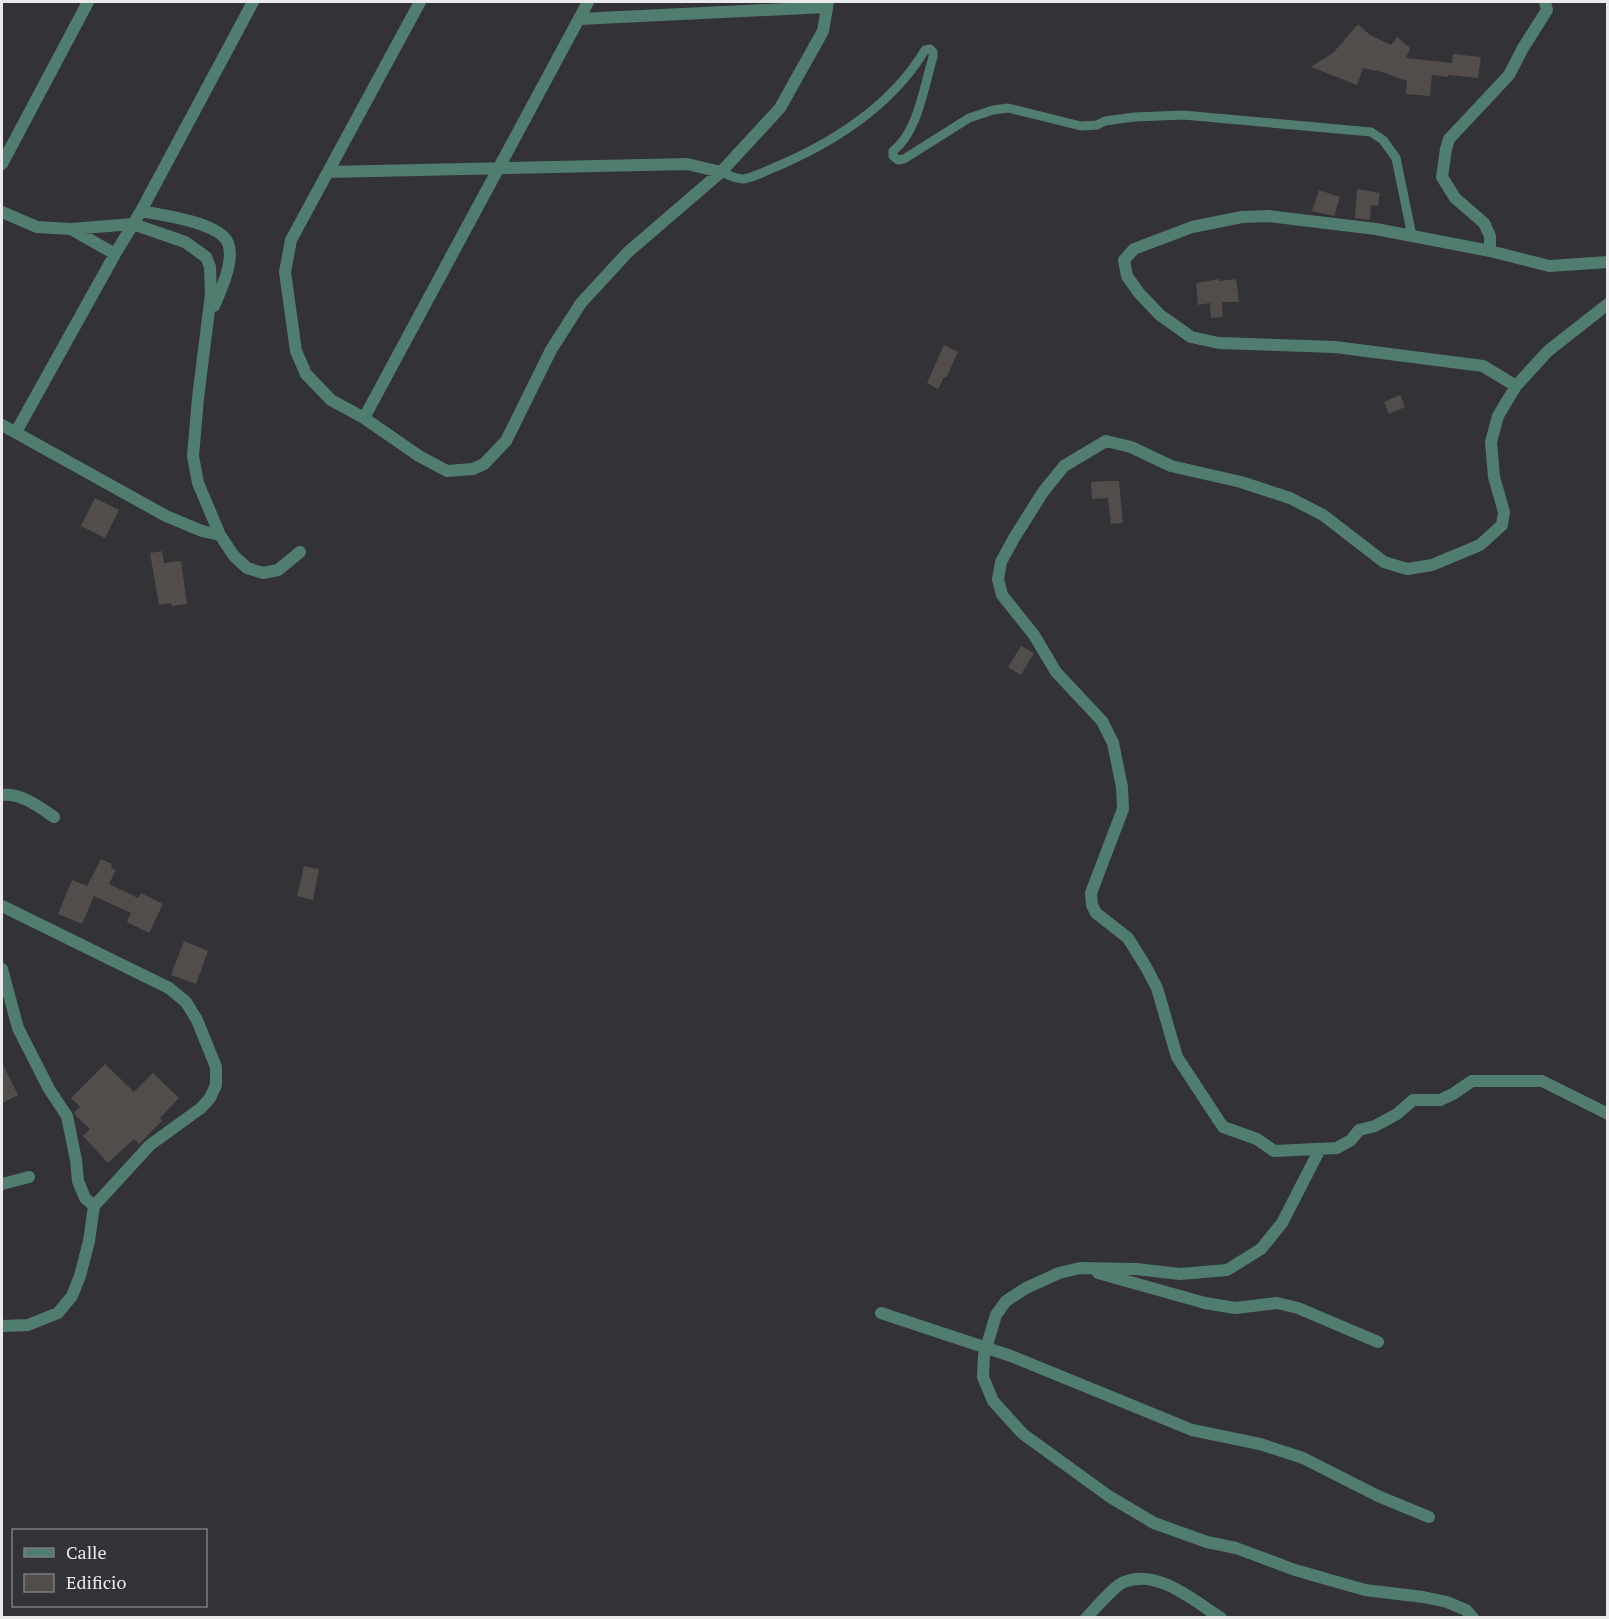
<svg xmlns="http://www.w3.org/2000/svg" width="1609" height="1619" viewBox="0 0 1609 1619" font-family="'PT Serif',serif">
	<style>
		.building { fill: #524c4a }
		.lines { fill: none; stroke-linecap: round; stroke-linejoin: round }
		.lane { stroke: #517c70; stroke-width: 9 }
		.street { stroke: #517c70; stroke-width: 12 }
	</style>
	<rect width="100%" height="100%" fill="#323237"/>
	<path class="building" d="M 1358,24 L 1370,35 L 1391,45 L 1397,37 L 1410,48 L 1406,58 L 1452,63 L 1453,54 L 1481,57 L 1478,78 L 1448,75 L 1448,77 L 1432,75 L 1430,96 L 1406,94 L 1407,81 L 1376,70 L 1376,71 L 1363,68 L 1357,85 L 1311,67 L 1333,53 Z
		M 1357,189 L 1380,193 L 1378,206 L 1371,205 L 1370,220 L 1355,218 Z
		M 1319,190 L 1340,197 L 1334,216 L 1312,211 Z
		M 1219,279 L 1219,281 L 1236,279 L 1239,302 L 1222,302 L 1223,317 L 1211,318 L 1210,303 L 1198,305 L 1196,283 Z
		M 944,345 L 958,352 L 946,378 L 944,377 L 938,389 L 927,383 Z
		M 1400,395 L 1405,407 L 1389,414 L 1384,402 Z
		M 1104,481 L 1119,481 L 1123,523 L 1111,524 L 1108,498 L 1092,499 L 1091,482 Z
		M 95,498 L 119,510 L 105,538 L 81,526 Z
		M 162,551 L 164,563 L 181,561 L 187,604 L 172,606 L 171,603 L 159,605 L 150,553 Z
		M 1021,646 L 1034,653 L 1021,675 L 1008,667 Z
		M 101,859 L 112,864 L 111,868 L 116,870 L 109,884 L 138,898 L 141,893 L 163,904 L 149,933 L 127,922 L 131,913 L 94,896 L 82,924 L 58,914 L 72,880 L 87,886 Z
		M 304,866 L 319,869 L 313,900 L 297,896 Z
		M 184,941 L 208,951 L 196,984 L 171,975 Z
		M 2,1063 L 18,1095 L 2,1103 Z
		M 105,1064 L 134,1092 L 153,1073 L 179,1098 L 160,1118 L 162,1121 L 139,1144 L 134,1139 L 108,1163 L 83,1136 L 90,1129 L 75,1115 L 74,1113 L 80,1107 L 71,1098 Z"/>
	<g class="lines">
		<path class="lane" d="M 721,172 C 728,175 735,179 743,179 C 754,178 767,170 778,166 C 836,141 892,105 925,50 L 930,49 L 933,52 L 933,57 C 924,86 918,132 893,151 L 893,156 L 898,160 L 904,159 L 969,118 L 993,110 L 1008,108 L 1081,126 L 1097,125 L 1105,121 L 1134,117 L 1183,115 L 1371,132 L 1383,140 L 1396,158 L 1412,236"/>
		<path class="street" d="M 420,2 L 291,240 L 285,272 L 296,351 L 306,374 L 331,400 L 364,418 L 419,456 L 447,471 L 473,469 L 484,464 L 506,441 L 551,350 L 581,303 L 628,252 L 721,172 L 780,108 L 823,31 L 828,2
			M 579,19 L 827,7
			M 2,164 L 88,2
			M 328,172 L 687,164 L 721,172
			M 141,211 C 161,215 219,222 228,243 C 235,260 221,290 214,306
			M 2,212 L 37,227 L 71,229 L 133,224 L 185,242 L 206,257 L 210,267 L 211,294 L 198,398 L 193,456 L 198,483 L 220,535 L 234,556 L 247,568 L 263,573 L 278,570 L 300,552
			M 71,229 L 115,254
			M 1490,251 L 1490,236 L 1484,223 L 1455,198 L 1442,177 L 1446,149 L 1449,139 L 1509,75 L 1523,48 L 1547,10 L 1545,2
			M 1608,304 L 1548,351 L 1516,386 L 1498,416 L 1491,442 L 1494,477 L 1504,512 L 1502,525 L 1480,545 L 1432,565 L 1407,569 L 1384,562 L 1323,515 L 1290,498 L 1241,482 L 1171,466 L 1131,447 L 1106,441 L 1064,466 L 1043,492 L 1014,538 L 1001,562 L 998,579 L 1002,595 L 1034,635 L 1056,672 L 1102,721 L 1113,743 L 1122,787 L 1123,809 L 1091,893 L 1092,905 L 1096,913 L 1128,938 L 1146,967 L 1157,988 L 1177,1057 L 1223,1127 L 1257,1139 L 1274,1151 L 1337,1148 L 1351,1140 L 1359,1130 L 1375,1126 L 1397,1114 L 1413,1100 L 1440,1100 L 1453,1094 L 1472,1081 L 1542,1081 L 1608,1114
			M 1516,386 L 1483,366 L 1335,347 L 1219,343 L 1191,337 L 1160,315 L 1139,293 L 1127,276 L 1124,260 L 1134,249 L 1192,227 L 1242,217 L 1268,216 L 1376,229 L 1490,251 L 1549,266 L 1608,262
			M 364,418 L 588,2
			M 2,425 L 166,516 L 202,531 L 220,535
			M 16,432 L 115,254 L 141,211 L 253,2
			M 2,795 C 21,793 38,806 54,817
			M 2,906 L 169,988 L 186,1002 L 197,1020 L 216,1067 L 216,1085 L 210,1098 L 201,1108 L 150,1145 L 94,1206 L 89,1241 L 80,1276 L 72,1296 L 58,1313 L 28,1325 L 2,1326
			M 2,969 L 18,1028 L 49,1089 L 67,1116 L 76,1160 L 78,1181 L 85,1198 L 94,1206
			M 1320,1149 L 1282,1223 L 1261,1249 L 1227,1270 L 1180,1274 L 1136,1269 L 1080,1268 L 1059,1273 L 1026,1288 L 1006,1301 L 996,1315 L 984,1355 L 983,1377 L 993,1401 L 1023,1434 L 1110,1497 L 1154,1523 L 1207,1542 L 1236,1548 L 1295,1570 L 1365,1590 L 1423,1597 L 1447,1602 L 1466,1610 L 1473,1618
			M 2,1184 L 29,1177
			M 1098,1273 L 1205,1303 L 1235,1308 L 1277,1303 L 1298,1308 L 1378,1342
			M 881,1313 L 1011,1356 L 1192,1430 L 1260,1444 L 1303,1458 L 1378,1496 L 1429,1517
			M 1086,1618 C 1094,1610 1115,1585 1124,1582 C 1157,1568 1194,1601 1221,1618"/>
	</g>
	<rect width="1609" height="1619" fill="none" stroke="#eaeaed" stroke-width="6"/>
	<rect x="12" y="1529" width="195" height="78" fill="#323237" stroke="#7c7c80" stroke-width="1.5"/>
	<rect x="24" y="1548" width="30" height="9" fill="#517c70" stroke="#7c7c80" stroke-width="1.5"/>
	<text x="66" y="1559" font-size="18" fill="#eaeaed">Calle</text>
	<rect x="24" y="1574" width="30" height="18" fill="#524c4a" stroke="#7c7c80" stroke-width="1.5"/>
	<text x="66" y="1589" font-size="18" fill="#eaeaed">Edificio</text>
</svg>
